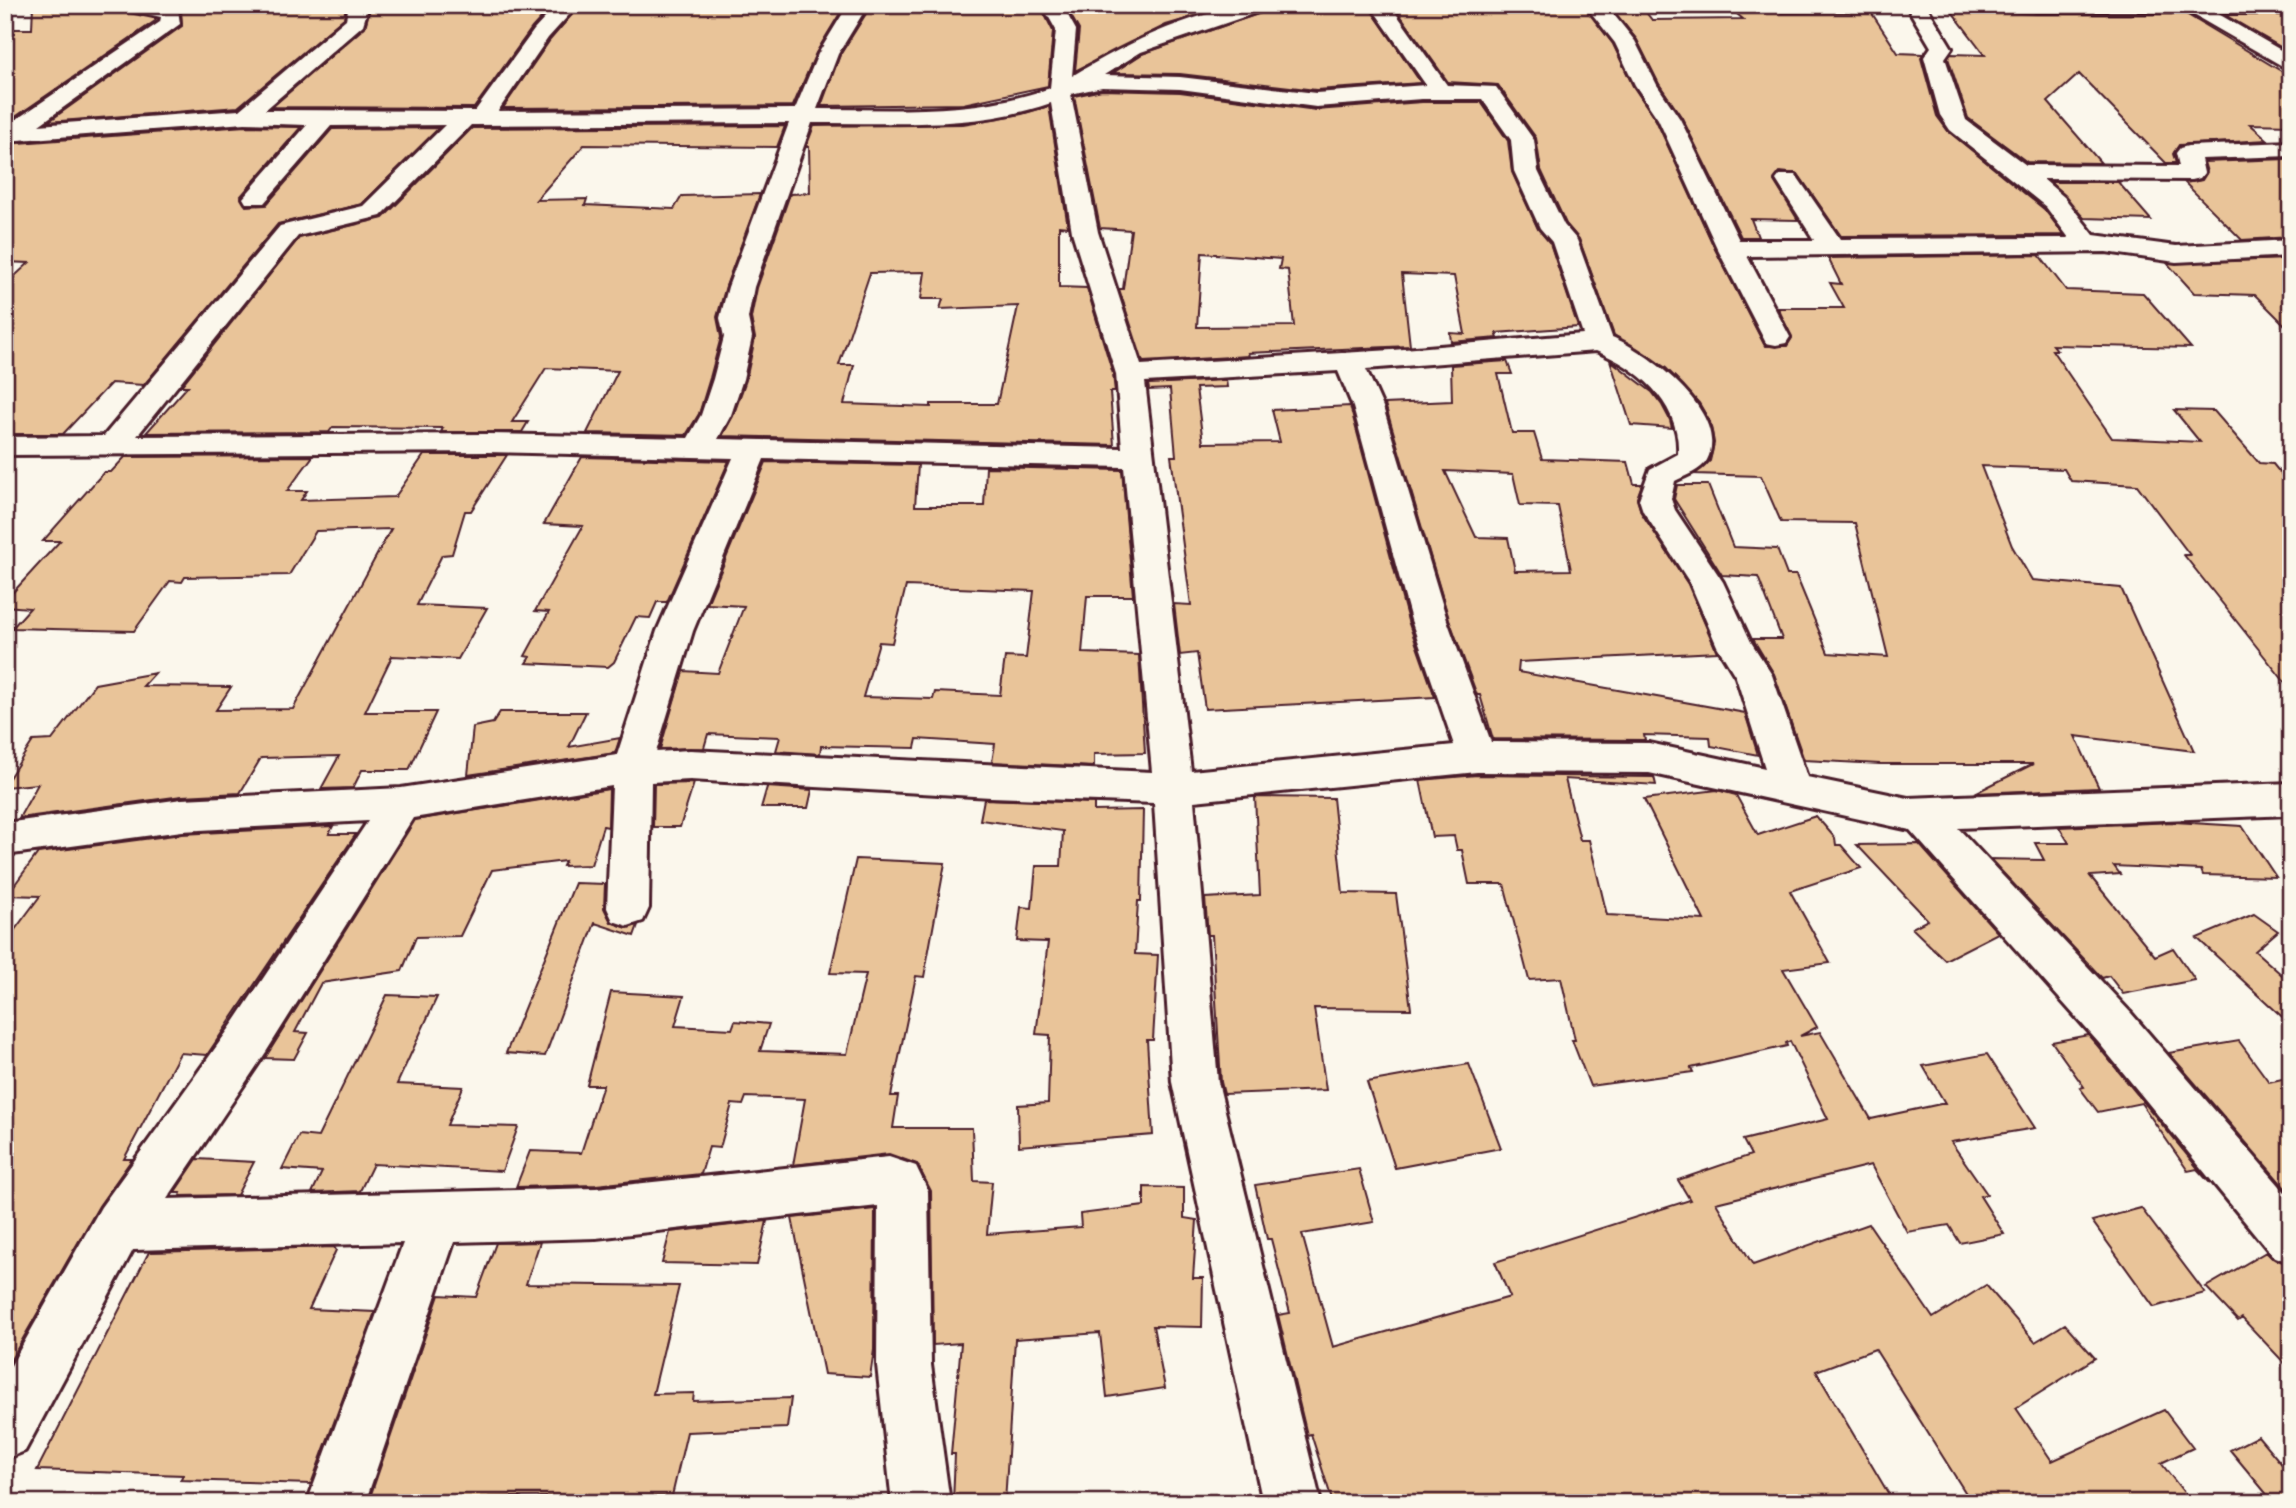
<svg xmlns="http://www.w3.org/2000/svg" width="2296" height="1508" viewBox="0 0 2296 1508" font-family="Sriracha,sans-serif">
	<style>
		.building { fill: #e9c499; stroke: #4a1f2b; stroke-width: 2; fill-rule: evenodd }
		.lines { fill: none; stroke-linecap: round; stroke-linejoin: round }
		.minor-casing { stroke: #4a1f2b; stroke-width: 6 }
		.minor { fill: #fbf7ec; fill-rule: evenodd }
	</style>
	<rect width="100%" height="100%" fill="#fbf7ec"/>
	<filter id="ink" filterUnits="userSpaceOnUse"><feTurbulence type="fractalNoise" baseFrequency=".0143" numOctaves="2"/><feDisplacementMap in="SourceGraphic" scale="14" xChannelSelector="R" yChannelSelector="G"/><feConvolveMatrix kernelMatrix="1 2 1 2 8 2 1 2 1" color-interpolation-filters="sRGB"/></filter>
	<g filter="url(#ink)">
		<path class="building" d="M 33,5 L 121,5 L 125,12 L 158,19 L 5,124 L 5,29 L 32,29 Z
			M 174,5 L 346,5 L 344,18 L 238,107 L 48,122 L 182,26 L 181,9 Z
			M 371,5 L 553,5 L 532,28 L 474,108 L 272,107 L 365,27 Z
			M 580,5 L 815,6 L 845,5 L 816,53 L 793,106 L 503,108 L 550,40 Z
			M 977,5 L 1040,5 L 1053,31 L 1048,86 L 963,104 L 821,106 L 840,55 L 869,9 L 943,10 L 945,6 Z
			M 1065,5 L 1213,5 L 1227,7 L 1166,25 L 1075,71 L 1079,30 Z
			M 1329,5 L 1368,5 L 1421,83 L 1316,90 L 1180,74 L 1113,73 L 1142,54 L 1269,10 Z
			M 1393,5 L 1583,5 L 1613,44 L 1633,86 L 1656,120 L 1715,249 L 1765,346 L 1787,346 L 1792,338 L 1778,308 L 1844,308 L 1830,283 L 1841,284 L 1828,258 L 2039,255 L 2066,290 L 2143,293 L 2191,348 L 2053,345 L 2057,350 L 2052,350 L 2112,438 L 2200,442 L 2174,410 L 2214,411 L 2259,463 L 2273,464 L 2291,486 L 2291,690 L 2184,555 L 2190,555 L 2137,485 L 2071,481 L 2064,469 L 1981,466 L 2012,546 L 2032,580 L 2121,588 L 2194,751 L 2075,736 L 2099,788 L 1975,793 L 2033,764 L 1880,764 L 1804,760 L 1774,674 L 1753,639 L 1782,639 L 1758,577 L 1722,575 L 1674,499 L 1677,485 L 1708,485 L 1733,547 L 1777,549 L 1787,575 L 1796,575 L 1828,653 L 1888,657 L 1855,523 L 1781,522 L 1761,476 L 1695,474 L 1710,461 L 1714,443 L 1710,422 L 1699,403 L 1666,368 L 1614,335 L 1579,239 L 1566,224 L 1541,170 L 1536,138 L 1498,85 L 1448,82 Z
			M 1726,5 L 1775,5 L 1781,13 L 1871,12 L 1898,53 L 1923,54 L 1921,58 L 1937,116 L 1948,131 L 2044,209 L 2064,235 L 1841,236 L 1798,174 L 1780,172 L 1774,181 L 1798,220 L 1751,219 L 1758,237 L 1741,237 L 1682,118 L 1659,84 L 1637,40 L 1610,6 L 1641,6 L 1652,20 L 1743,19 Z
			M 1950,9 L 2037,14 L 2186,14 L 2291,77 L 2291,125 L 2250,124 L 2268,140 L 2179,145 L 2173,154 L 2176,163 L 2166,163 L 2079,74 L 2048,102 L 2101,163 L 2027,162 L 1968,118 L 1948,58 L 1951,54 L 1985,55 Z
			M 2225,15 L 2291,15 L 2291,53 Z
			M 1102,90 L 1180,92 L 1316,110 L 1422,102 L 1481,102 L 1508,141 L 1512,172 L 1538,229 L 1550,243 L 1578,327 L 1496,333 L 1498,338 L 1451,342 L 1450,333 L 1465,334 L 1454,276 L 1402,274 L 1410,346 L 1248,353 L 1249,356 L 1143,362 L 1119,289 L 1123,289 L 1131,230 L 1100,228 L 1074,96 ZM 1202,253 L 1281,259 L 1279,269 L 1288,270 L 1294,326 L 1197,327 Z
			M 1049,106 L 1068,227 L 1059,226 L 1059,287 L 1087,288 L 1113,374 L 1115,392 L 1110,392 L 1114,445 L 722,436 L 733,416 L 746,380 L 755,338 L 751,318 L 757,288 L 790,194 L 810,193 L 809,147 L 806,147 L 814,126 L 963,124 L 1022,114 ZM 925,272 L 921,299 L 943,299 L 940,309 L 1018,306 L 997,404 L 931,404 L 931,407 L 844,404 L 854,365 L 839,365 L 870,273 Z
			M 245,126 L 301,127 L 241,196 L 246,206 L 266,205 L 332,129 L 439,128 L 362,204 L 278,224 L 144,385 L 111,383 L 63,434 L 5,434 L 5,285 L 29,263 L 5,262 L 5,144 Z
			M 785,126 L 777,147 L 584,145 L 536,200 L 587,199 L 585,205 L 674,209 L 682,196 L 760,194 L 726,286 L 717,317 L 721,337 L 710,378 L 699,414 L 686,435 L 587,433 L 618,371 L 546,368 L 512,422 L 528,422 L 522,432 L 441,432 L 443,428 L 333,427 L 329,432 L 146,433 L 188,386 L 181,386 L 299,238 L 383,218 L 472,128 Z
			M 2288,159 L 2291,161 L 2291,237 L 2242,240 L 2185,183 L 2202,180 L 2207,172 L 2204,162 Z
			M 2050,182 L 2118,182 L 2151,220 L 2084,218 Z
			M 2291,259 L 2291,331 L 2255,295 L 2194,293 L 2167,263 Z
			M 1610,360 L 1652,392 L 1662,405 L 1670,420 L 1672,428 L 1631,425 Z
			M 1507,361 L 1512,374 L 1498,374 L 1512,433 L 1534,433 L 1542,459 L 1628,462 L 1634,484 L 1642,484 L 1637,498 L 1641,512 L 1688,584 L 1717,652 L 1519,662 L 1518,672 L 1745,713 L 1758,755 L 1711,746 L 1710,737 L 1644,735 L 1645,740 L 1493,739 L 1480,695 L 1477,695 L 1449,619 L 1385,404 L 1452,401 L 1451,365 ZM 1445,471 L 1513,474 L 1520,505 L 1558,506 L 1571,570 L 1515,571 L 1508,538 L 1476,537 Z
			M 1226,380 L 1227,387 L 1196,388 L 1203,443 L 1280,442 L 1272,410 L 1350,406 L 1408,621 L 1435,697 L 1205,709 L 1197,653 L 1180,655 L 1174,604 L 1191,605 L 1171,456 L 1176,456 L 1170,389 L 1149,390 L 1148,384 Z
			M 424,455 L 507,455 L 471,511 L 465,511 L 452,554 L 442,555 L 417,605 L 487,608 L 458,659 L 392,656 L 365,712 L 436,712 L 409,770 L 362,770 L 353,788 L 321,789 L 339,756 L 261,758 L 240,793 L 182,796 L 19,818 L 38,784 L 5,787 L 5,784 L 33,741 L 52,740 L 95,684 L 155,673 L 143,686 L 231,687 L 216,710 L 293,709 L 391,529 L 316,531 L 289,575 L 185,577 L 182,582 L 170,581 L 134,631 L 12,628 L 30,608 L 5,606 L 5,601 L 60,541 L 43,541 L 104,472 L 111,472 L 125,457 L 313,456 L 287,491 L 307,491 L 301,500 L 395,497 Z
			M 582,457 L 729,461 L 667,602 L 657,602 L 650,618 L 636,617 L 614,662 L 608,667 L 526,663 L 530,657 L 525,656 L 549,612 L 535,611 L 583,526 L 544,524 Z
			M 766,462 L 918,465 L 915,506 L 984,506 L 986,467 L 1122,470 L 1133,596 L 1087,596 L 1082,653 L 1139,655 L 1145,753 L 1094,754 L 1094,767 L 992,762 L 995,744 L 917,739 L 915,748 L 821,746 L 820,754 L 776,751 L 780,737 L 708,734 L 704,748 L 660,749 L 683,671 L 718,673 L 744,606 L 707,604 ZM 906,586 L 1034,591 L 1026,658 L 1005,657 L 1000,695 L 935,692 L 933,699 L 863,697 L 879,642 L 892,643 Z
			M 500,712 L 586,712 L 569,747 L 620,738 L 615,753 L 468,775 L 473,727 L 493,723 Z
			M 1477,775 L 1654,777 L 1656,785 L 1565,779 L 1580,840 L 1589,840 L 1607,915 L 1704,920 L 1644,799 L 1717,790 L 1736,795 L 1758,835 L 1816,816 L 1835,838 L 1836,845 L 1841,845 L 1861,868 L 1790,891 L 1830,963 L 1783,969 L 1817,1027 L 1800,1036 L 1820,1032 L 1871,1119 L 1945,1103 L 1923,1066 L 1987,1054 L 2035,1128 L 1951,1142 L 1987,1194 L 1980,1196 L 2004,1234 L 1960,1243 L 1949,1225 L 1907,1232 L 1871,1165 L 1716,1203 L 1753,1265 L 1869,1224 L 1933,1318 L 1986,1285 L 2035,1342 L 2065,1324 L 2095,1358 L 2016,1408 L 2052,1461 L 2164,1410 L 2193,1448 L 2161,1463 L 2192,1503 L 1972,1503 L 1875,1349 L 1816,1371 L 1894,1503 L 1333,1503 L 1311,1434 L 1307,1435 L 1278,1315 L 1290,1313 L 1271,1239 L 1267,1239 L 1255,1185 L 1359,1169 L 1374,1222 L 1302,1234 L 1333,1347 L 1510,1297 L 1495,1262 L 1690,1200 L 1678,1180 L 1751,1155 L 1743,1140 L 1828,1119 L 1790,1041 L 1786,1043 L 1787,1046 L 1691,1068 L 1693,1072 L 1590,1086 L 1572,1040 L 1575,1040 L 1561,978 L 1529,980 L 1504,884 L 1469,884 L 1462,850 L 1457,850 L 1454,836 L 1432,837 L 1420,780 Z
			M 694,783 L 680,827 L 653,827 L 654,784 Z
			M 767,787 L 812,790 L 808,808 L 761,808 Z
			M 609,789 L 608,827 L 603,826 L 591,865 L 563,866 L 565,861 L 492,870 L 460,936 L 416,937 L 402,971 L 321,983 L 295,1032 L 308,1033 L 294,1059 L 265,1058 L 415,820 Z
			M 1255,797 L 1333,798 L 1343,893 L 1396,894 L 1411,1009 L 1314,1008 L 1326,1090 L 1224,1094 L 1221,1082 L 1212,935 L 1208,935 L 1205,898 L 1260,895 Z
			M 984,799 L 1094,803 L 1094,811 L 1143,810 L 1141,901 L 1138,901 L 1135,954 L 1158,955 L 1153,1040 L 1147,1040 L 1153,1135 L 1019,1146 L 1018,1105 L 1048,1103 L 1050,1035 L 1036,1034 L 1048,942 L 1017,941 L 1021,907 L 1032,908 L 1036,866 L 1061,866 L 1063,831 L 980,820 Z
			M 2174,822 L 2242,826 L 2276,877 L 2203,875 L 2201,870 L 2114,866 L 2120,874 L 2090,876 L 2155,956 L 2173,948 L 2195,980 L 2123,994 L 2109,976 L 2102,978 L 1990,859 L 2044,860 L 2035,843 L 2069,843 L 2059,827 Z
			M 333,826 L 329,834 L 356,834 L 207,1055 L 180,1053 L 124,1159 L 132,1159 L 99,1206 L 5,1370 L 5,943 L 40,896 L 7,895 L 38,853 L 182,834 Z
			M 1919,844 L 1998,933 L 1945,960 L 1912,928 L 1928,920 L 1857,845 Z
			M 856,859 L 945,863 L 924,977 L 916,976 L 891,1096 L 898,1096 L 893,1128 L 972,1128 L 974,1181 L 992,1182 L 987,1234 L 1081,1227 L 1080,1214 L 1144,1206 L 1144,1187 L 1184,1188 L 1184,1218 L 1197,1220 L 1193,1278 L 1203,1278 L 1202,1327 L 1153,1326 L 1165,1388 L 1107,1397 L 1100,1333 L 1015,1339 L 1005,1503 L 953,1503 L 955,1454 L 951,1454 L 961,1343 L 933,1345 L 931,1191 L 917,1164 L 889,1154 L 793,1165 L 805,1099 L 746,1097 L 743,1105 L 732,1104 L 720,1148 L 709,1147 L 701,1174 L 596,1185 L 516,1187 L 530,1151 L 581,1153 L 603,1085 L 587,1085 L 611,992 L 684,996 L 675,1026 L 732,1029 L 735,1021 L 769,1024 L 760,1051 L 847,1054 L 866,974 L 830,973 Z
			M 575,883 L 605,884 L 604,908 L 611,922 L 627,928 L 638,925 L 634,936 L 595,923 L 545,1056 L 506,1053 Z
			M 2254,914 L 2278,931 L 2255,951 L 2291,983 L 2291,1025 L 2197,938 Z
			M 387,995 L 437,997 L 397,1084 L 463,1087 L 447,1125 L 518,1127 L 502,1171 L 373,1164 L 360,1191 L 312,1193 L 322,1172 L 282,1169 L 299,1135 L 318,1137 Z
			M 2088,1035 L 2097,1045 L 2210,1183 L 2197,1169 L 2188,1171 L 2141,1103 L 2098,1112 L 2080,1088 L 2084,1087 L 2052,1042 Z
			M 2239,1041 L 2269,1082 L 2291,1077 L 2291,1195 L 2169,1053 Z
			M 1469,1064 L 1501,1148 L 1395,1168 L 1367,1082 Z
			M 197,1159 L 254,1162 L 237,1195 L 180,1196 L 181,1193 L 174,1193 Z
			M 2141,1208 L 2205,1293 L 2154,1307 L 2092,1221 Z
			M 875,1209 L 874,1350 L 870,1377 L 824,1374 L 792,1218 Z
			M 767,1221 L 757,1265 L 662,1263 L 670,1232 Z
			M 540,1242 L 526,1284 L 679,1286 L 653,1394 L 694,1393 L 693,1401 L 791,1398 L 787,1428 L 687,1432 L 672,1496 L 489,1497 L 487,1503 L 368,1503 L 439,1295 L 476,1297 L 496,1243 Z
			M 334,1247 L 336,1250 L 309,1309 L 375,1312 L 311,1484 L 180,1480 L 183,1475 L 37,1470 L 149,1252 Z
			M 2266,1252 L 2272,1258 L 2291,1265 L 2291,1370 L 2242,1318 L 2238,1321 L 2206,1287 Z
			M 2258,1436 L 2291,1475 L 2291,1503 L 2274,1503 L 2230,1450 Z"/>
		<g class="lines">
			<g class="minor-casing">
				<path id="minor" d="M 123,5 L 162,5 L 178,9 L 180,24 L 39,125 L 239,110 L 346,19 L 349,5 L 369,5 L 363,25 L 265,110 L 475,111 L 534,30 L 557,5 L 578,5 L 548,38 L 498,111 L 795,109 L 818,54 L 848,5 L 868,5 L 838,54 L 817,109 C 896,109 974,115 1050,88 L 1056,30 L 1042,5 L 1062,5 L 1076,30 L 1072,76 C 1129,42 1203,5 1270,5 L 1267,9 L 1141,52 L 1104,75 L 1180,77 L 1316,93 L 1426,85 L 1370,5 L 1390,5 L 1447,85 L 1496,87 L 1534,140 L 1538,171 L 1564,225 L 1577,240 L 1612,337 C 1648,352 1731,414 1707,460 C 1702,470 1685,476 1675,481 L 1671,499 L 1675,510 L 1723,582 L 1751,642 L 1772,675 L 1807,777 L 1908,798 L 2291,783 L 2291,815 L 1958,828 L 2131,1013 L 2291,1199 L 2291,1263 L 2273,1256 L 2099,1043 L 1910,830 L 1649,773 L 1477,772 L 1194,801 L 1218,1082 L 1321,1503 L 1263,1503 L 1172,1082 L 1154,803 L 991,797 L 690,780 L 651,782 L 649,908 L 643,921 L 628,926 L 613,921 L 607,908 L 612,786 L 413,818 L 266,1052 L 167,1199 L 596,1188 L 889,1157 L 916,1166 L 928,1191 L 931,1365 L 950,1503 L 892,1503 L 877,1365 L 878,1206 L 596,1238 L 454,1242 L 365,1503 L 307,1503 L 403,1243 L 133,1250 L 25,1451 L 5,1459 L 5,1376 L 101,1207 L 234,1022 L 368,821 L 182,831 L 5,855 L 5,823 L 182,799 L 401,788 L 617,755 L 657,631 L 733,458 L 487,452 L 5,455 L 5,437 L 104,436 L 280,226 L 363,206 L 445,125 L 331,126 L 264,203 L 246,203 L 243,198 L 307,125 L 245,123 L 5,141 L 5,127 L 160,22 L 161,17 L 126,9 ZM 1102,87 L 1180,89 L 1316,107 L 1422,99 L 1482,99 L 1511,140 L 1514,171 L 1540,228 L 1552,242 L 1583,334 L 1392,350 L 1141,365 L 1098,232 L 1071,94 ZM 1051,103 L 1072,232 L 1116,374 L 1122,448 L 718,439 L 731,415 L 743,379 L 752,337 L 748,318 L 754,287 L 812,123 C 892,122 974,130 1051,103 ZM 789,123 L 728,287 L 720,318 L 724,337 L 713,379 L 701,415 L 688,438 L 487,434 L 137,436 L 298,236 L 381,216 L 471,125 ZM 1596,351 C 1639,368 1681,404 1678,454 L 1650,469 L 1639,499 L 1643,511 L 1690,583 L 1717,646 L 1736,677 L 1765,768 L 1649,743 L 1491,742 L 1447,620 L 1383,407 L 1366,369 ZM 1338,371 L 1353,407 L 1411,620 L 1454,745 L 1191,771 L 1145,382 ZM 764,459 L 1124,467 L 1152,772 L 690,750 L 656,752 L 693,631 Z
					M 1585,5 L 1606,5 L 1635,41 L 1657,85 L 1680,119 L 1739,240 L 1814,240 L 1776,180 L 1780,175 L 1796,175 L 1840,239 L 2069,238 L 2046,207 L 1950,130 L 1940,115 L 1924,57 L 1931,47 L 1906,5 L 1926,5 L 1952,48 L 1945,58 L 1966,120 L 2026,165 L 2179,166 L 2176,153 L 2180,148 L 2188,146 L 2291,142 L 2291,156 L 2201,159 L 2204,173 L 2200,178 L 2192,180 L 2043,179 L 2064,197 L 2094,235 L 2176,246 L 2291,240 L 2291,256 L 2176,262 L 2106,252 L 1747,256 L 1790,337 L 1786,343 L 1776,345 L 1766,343 L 1717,248 L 1658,119 L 1635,85 L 1615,43 Z
					M 2027,5 L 2291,5 L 2291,12 L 2215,12 L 2291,56 L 2291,71 L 2187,11 L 2037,11 Z"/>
			</g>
			<use href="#minor" class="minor"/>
		</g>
	</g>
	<rect width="2296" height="1508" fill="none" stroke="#fbf7ec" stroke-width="28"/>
	<rect x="14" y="14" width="2268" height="1480" fill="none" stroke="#4a1f2b" stroke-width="2.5" filter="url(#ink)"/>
</svg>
